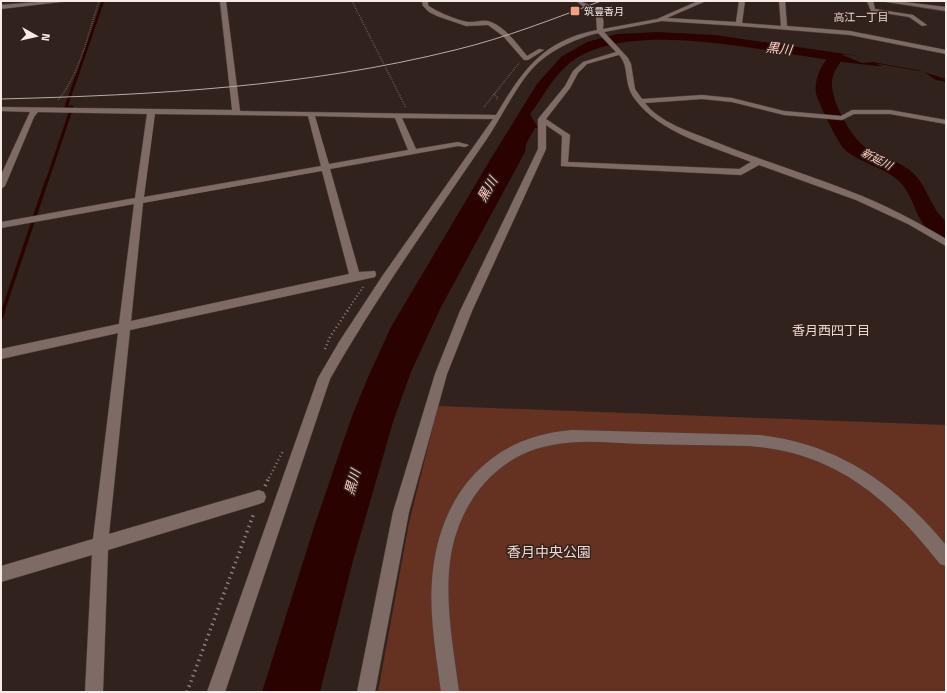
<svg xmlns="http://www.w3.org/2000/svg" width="947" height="693" viewBox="0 0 947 693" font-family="'Titillium Web','Noto Sans JP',sans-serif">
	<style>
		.green { fill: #653221 }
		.water { fill: #2a0300 }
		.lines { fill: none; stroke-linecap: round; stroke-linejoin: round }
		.stream-far3 { stroke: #2a0300; stroke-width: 2.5 }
		.stream-far2 { stroke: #2a0300; stroke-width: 3 }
		.stream-far1 { stroke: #2a0300; stroke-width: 3.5 }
		.stream { stroke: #2a0300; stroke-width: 5 }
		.river { fill: #2a0300; fill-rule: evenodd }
		.minor-casing { stroke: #4e413d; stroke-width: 1 }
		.path-far3 { stroke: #8c7e7a; stroke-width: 1.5; stroke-dasharray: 0.5 1.5; stroke-linecap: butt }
		.path-far2 { stroke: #8c7e7a; stroke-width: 2; stroke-dasharray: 1 2.5; stroke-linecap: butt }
		.path-far1 { stroke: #8c7e7a; stroke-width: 2.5; stroke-dasharray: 1 3; stroke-linecap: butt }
		.path { stroke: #8c7e7a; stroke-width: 3.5; stroke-dasharray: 1.5 4; stroke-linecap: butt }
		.minor { fill: #7e6b65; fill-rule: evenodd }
		.tram { stroke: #b8aba7; stroke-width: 1 }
		.poi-dot { fill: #f39f84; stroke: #32221d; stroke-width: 1.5 }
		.labels { text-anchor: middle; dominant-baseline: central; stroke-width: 3; stroke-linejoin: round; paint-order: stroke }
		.far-poi-label { font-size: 10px; fill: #f6ebe7; stroke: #32221d; text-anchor: start }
		.far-neighbourhood-label { font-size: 11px; fill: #edd7d0; stroke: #32221d }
		.far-water-label { font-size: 11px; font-style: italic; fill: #ffcfc0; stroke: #32221d }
		.water-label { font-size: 13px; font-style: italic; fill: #ffcfc0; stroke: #32221d }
		.neighbourhood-label { font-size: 13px; fill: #edd7d0; stroke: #32221d }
		.near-park-label { font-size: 14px; fill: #f2dad2; stroke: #32221d }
	</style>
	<rect width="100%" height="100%" fill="#32221d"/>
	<path class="green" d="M 438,406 L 946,425 L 946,692 L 378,692 L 409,523 Z"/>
	<path class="water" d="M 657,32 L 715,35 L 859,56 L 840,54 L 862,63 L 873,62 L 917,70 L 946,79 L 946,82 L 936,80 L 924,72 L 880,64 L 877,64 L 883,66 C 801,63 639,11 571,62 C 553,76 544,96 530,114 L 538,128 L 535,128 L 526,144 L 525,152 L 440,309 L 411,372 L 393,422 L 353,561 L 320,692 L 262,692 L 314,527 L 352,416 L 369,375 L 391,327 L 490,160 L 537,84 L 561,57 L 587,42 L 617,34 Z"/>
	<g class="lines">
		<path class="stream-far3" d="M 76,79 L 103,1"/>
		<path class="stream-far2" d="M 47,181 L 72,107 L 66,107 L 76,78"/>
		<path class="stream-far1" d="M 3,311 L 47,180"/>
		<path class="stream" d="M 1,317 L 3,310"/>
		<path class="river" d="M 837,53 L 842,54 L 844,57 C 839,64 833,72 832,81 C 830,100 852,140 868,149 C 883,158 901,161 914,174 C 928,188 931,209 946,221 L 946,240 C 915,232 918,201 900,182 C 885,167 861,164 845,150 C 839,145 817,101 816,93 C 814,79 823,56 837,53 Z"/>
		<g class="minor-casing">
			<path id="minor" d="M 49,1 L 69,1 L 1,9 L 1,5 Z
				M 220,1 L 226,1 L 240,111 L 496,115 C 523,70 542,41 597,30 L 596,16 L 576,1 C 584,1 601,10 603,19 C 604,22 603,26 603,29 L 657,19 L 698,1 L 706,1 L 667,18 L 736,22 L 739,1 L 745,1 L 742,23 L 781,26 L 779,1 L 785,1 L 787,26 L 850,31 L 946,50 L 946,54 L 850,35 L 739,26 L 662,21 L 604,32 L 628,58 L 631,64 L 635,89 L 642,99 L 702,95 L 732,98 L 784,111 L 841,116 L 852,110 L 890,110 L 946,120 L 946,124 L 890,114 L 854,114 L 842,120 L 784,115 L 732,102 L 702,99 L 645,103 C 660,123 691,132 713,141 C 762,161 813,176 862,196 C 891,208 919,223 946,239 L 946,246 L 908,224 L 856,200 L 759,165 L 741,175 L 561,166 L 562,136 L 546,125 L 546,149 L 472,311 L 447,374 L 409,512 L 375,692 L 357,692 L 393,512 L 435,374 L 460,311 L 538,149 L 538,119 L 565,86 L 573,71 L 583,62 L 616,52 L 598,33 C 577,38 555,48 539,62 C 520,78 501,118 486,140 C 433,218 377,296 330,379 L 225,692 L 207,692 L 318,378 L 339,342 L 383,275 L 493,119 L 402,118 L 416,149 L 458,142 L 469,145 L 465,147 L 458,146 L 330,169 L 359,272 L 375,271 L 376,274 L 375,277 L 130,330 L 109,534 L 259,490 L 264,492 L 266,497 L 264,502 L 259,504 L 108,550 L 103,692 L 85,692 L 92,555 L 1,582 L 1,566 L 93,539 L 118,333 L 1,359 L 1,349 L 119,324 L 134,204 L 1,228 L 1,222 L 135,198 L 147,114 L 38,112 L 34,117 L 5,186 L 1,189 L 1,175 L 30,112 L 1,111 L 1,107 L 232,110 ZM 619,55 C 630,67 623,82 634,98 C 660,134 712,146 751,162 L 739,169 L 568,162 L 570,135 L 546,119 L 570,88 L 578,73 L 587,64 ZM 155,114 L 308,116 L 321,166 L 144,197 ZM 315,116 L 395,118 L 408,150 L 329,164 ZM 322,171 L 349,274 L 131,321 L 143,203 Z
				M 422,1 L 428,1 L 428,5 C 434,11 461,22 470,22 C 476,22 485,19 491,22 C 506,28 517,44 527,56 L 539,49 L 544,50 L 528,60 L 524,60 L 503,36 L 488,25 L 466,26 L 437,16 L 429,12 L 423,6 Z
				M 867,1 L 873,1 L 875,9 L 913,15 L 927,25 L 922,26 L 909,17 L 871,11 Z
				M 880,1 L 896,1 L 946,7 L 946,11 Z
				M 572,430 L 759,435 C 839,444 896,485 946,545 L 946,566 L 940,564 C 888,498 835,452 749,446 C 713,445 678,445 643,444 C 613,443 581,439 552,445 C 490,456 453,512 449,571 C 446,612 454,652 459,692 L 441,692 C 436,652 428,611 433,570 C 442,492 491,436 572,430 Z"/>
		</g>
		<path class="path-far3" d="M 352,1 L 406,108
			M 494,94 L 497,97 L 496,100
			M 58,100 C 79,76 89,31 99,1
			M 484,107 L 519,63"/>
		<path class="path-far2" d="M 347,311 L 363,287"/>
		<path class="path-far1" d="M 325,349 L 330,337 L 348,310
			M 269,478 L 283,451"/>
		<path class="path" d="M 265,486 L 269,477
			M 187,692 L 254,513"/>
		<use href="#minor" class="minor"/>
		<path class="tram" d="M 1,99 C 154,95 306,87 455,50 C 505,38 553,19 601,1"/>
	</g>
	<rect class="poi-dot" x="570" y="6" width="10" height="10" rx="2"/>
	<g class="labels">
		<g class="far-poi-label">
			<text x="584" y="11">筑豊香月</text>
		</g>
		<g class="far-neighbourhood-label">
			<text x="861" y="17">高江一丁目</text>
		</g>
		<g class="far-water-label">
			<text transform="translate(877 159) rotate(27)">新延川</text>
		</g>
		<g class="water-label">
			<text transform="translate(779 48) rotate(7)">黒川</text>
			<text transform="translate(487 189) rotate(-60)">黒川</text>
			<text transform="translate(352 482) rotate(-74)">黒川</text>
		</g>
		<g class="neighbourhood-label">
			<text x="831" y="330">香月西四丁目</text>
		</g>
		<g class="near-park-label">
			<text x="549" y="551">香月中央公園</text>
		</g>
	</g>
	<rect width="947" height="693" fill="none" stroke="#f6ebe7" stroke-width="4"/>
	<g transform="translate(36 36) rotate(98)" stroke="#32221d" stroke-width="3" paint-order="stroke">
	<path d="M0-3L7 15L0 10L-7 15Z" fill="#f6ebe7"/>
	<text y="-6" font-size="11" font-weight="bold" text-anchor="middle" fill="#f6ebe7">N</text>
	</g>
</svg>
